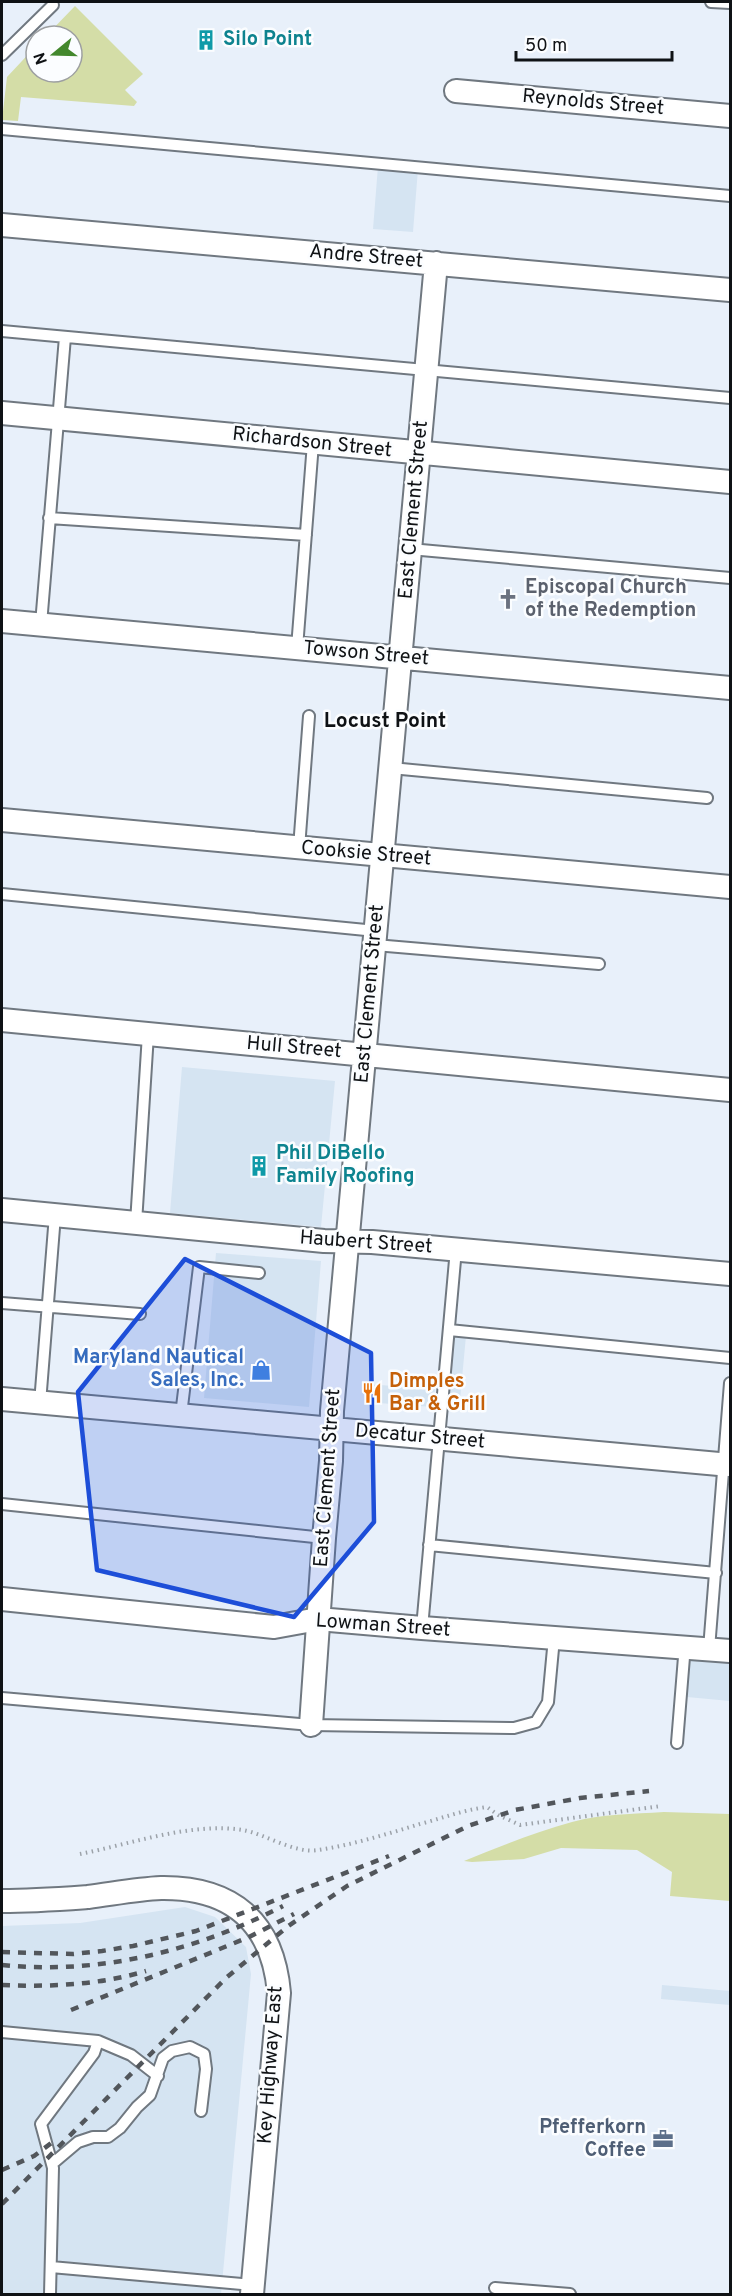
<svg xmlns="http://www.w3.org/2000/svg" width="732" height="2296" viewBox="0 0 732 2296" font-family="Overpass,sans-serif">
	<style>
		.built { fill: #d5e4f2 }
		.green { fill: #d4dda7 }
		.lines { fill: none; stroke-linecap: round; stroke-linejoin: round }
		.service-casing { stroke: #707880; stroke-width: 14 }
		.minor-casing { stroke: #707880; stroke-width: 26 }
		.path { stroke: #9ca2a9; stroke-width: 4; stroke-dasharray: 1.5 4.5; stroke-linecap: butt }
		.service { stroke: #fff; stroke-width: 10 }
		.minor { stroke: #fff; stroke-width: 22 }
		.rail { stroke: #52565b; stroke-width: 4.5; stroke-dasharray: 8 8; stroke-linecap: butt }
		.marked { fill: #1d4ed8; fill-opacity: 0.2; stroke: #1d4ed8; stroke-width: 4.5; stroke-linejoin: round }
		.labels { text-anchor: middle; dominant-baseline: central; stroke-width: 5; stroke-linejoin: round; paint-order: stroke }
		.culture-label { font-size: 20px; font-weight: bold; fill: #0d838f; stroke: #fbfdff; text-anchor: start }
		.street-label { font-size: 20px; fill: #0f1215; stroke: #fbfdff }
		.worship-label { font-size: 20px; font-weight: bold; fill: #5b616d; stroke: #fbfdff; text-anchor: start }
		.shop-label { font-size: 20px; font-weight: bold; fill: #366cbe; stroke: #fbfdff; text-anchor: end }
		.food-label { font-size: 20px; font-weight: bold; fill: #c56008; stroke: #fbfdff; text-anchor: start }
		.service-label { font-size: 20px; font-weight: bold; fill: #4e5e75; stroke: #fbfdff; text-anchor: end }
		.neighbourhood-label { font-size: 21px; font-weight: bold; fill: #0f1215; stroke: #fbfdff }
	</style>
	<rect width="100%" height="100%" fill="#e8f0fa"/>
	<path class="built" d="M 378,166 L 418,169 L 413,232 L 373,229 Z
		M 182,1067 L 335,1081 L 321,1227 L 170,1213 Z
		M 216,1253 L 321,1261 L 309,1407 L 204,1398 Z
		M 453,1335 L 466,1336 L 459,1410 L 446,1408 Z
		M 366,1384 L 435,1389 L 433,1407 L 365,1402 Z
		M 690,1659 L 730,1663 L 730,1701 L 687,1697 Z
		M 185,1907 L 215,1917 L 246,1947 L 251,1974 L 221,2294 L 2,2294 L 2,1926 L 80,1923 Z
		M 662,1985 L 730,1991 L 730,2005 L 661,1999 Z"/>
	<path class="green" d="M 75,6 L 143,74 L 125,90 L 137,102 L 134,106 L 21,97 L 18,121 L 2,120 L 7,77 L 36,46 L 36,72 L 72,72 L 72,36 L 46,36 Z
		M 664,1812 L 730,1814 L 730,1901 L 670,1896 L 672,1872 L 637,1850 L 561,1848 L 524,1859 L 472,1862 L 464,1861 C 499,1847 535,1832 572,1822 C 602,1814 633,1814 664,1812 Z"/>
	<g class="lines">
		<g class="service-casing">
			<path id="service" d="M 711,2 L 730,3
				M 2,55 L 53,5
				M 2,129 L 730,196
				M 2,331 L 730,398
				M 49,518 L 306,535
				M 410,549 L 730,578
				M 41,624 L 65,337
				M 297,648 L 313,443
				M 391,768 L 707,798
				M 299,848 L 309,716
				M 2,894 L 376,931
				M 375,945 L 599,964
				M 136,1223 L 148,1034
				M 2,1303 L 140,1314
				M 449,1330 L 730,1358
				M 40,1403 L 55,1215
				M 181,1415 L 199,1267 L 259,1273
				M 2,1504 L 324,1538
				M 429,1545 L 716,1573
				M 422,1628 L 456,1249
				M 709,1649 L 730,1383
				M 2,1698 L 311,1725 L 514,1728 L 536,1722 L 548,1702 L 554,1638
				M 677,1743 L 684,1657
				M 2,2032 L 98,2041 L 94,2053 L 41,2124 L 53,2168 L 50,2294
				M 98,2041 L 131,2055 L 158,2076
				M 52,2164 L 78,2142 L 93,2137 L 108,2137 L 120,2128 L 137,2107 L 150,2095 L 163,2058 L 172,2051 L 190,2047 L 204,2054 L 206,2069 L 201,2111
				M 51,2267 L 253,2285
				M 495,2288 L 570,2294"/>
		</g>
		<g class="minor-casing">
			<path id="minor" d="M 456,91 L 730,116
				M 2,225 L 730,290
				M 2,413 L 730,482
				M 2,621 L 730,688
				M 2,820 L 730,887
				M 2,1020 L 730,1090
				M 2,1210 L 324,1241 L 372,1242 L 730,1274
				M 2,1399 L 730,1465
				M 2,1599 L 274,1627 L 318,1619 L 422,1628 L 730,1651
				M 311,1725 L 324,1538 L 331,1461 L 332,1411 L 436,263
				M 2,1901 C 31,1901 59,1899 88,1897 C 112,1894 137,1889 161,1888 C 232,1887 273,1922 279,1993 L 252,2294"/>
		</g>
		<path class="path" d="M 80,1854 C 131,1844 191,1822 243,1830 C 265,1834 295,1854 318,1850 C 352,1845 387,1834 420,1824 C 443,1818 463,1810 487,1807 L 498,1815 L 520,1825 L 661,1806"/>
		<use href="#service" class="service"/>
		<use href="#minor" class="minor"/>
		<path class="rail" d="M 2,1952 L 73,1954 L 102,1951 L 133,1946 L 196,1931 L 389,1856
			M 2,1965 C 100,1975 196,1951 283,1906
			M 2,1985 C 50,1987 99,1985 146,1971
			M 71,2010 L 249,1937 L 294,1914
			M 2,2170 L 34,2156 L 54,2141
			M 2,2204 L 226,1978 L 287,1927 L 347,1886 L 468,1826 L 515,1810 L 580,1798 L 649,1791"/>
	</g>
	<path class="marked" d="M 185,1259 L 371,1353 L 374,1522 L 294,1617 L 97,1570 L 78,1392 Z"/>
	<defs>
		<g id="building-bare" transform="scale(1.62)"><path d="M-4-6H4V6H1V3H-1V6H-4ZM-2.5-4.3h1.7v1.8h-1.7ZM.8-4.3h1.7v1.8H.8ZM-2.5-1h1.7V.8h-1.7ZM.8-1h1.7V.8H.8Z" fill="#0f9aa8" stroke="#fbfdff" stroke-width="2.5" paint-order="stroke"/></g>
		<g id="church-bare" transform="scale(1.62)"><path d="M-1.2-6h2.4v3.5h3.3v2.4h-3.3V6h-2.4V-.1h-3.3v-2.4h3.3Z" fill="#6b7280" stroke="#fbfdff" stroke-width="2.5" paint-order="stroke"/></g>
		<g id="shop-bare" transform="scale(1.62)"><path d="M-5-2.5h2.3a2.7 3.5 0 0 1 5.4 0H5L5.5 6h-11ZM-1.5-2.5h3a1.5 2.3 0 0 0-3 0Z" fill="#3f7fe0" stroke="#fbfdff" stroke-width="2.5" paint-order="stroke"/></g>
		<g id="restaurant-bare" transform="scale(1.62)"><path d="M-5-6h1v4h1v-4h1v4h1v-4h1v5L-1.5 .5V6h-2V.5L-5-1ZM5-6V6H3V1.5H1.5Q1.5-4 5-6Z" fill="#e8710a" stroke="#fbfdff" stroke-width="2.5" paint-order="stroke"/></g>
		<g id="office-bare" transform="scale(1.62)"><path d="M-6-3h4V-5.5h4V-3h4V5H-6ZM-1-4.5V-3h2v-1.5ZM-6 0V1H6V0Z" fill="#5c6f8a" stroke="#fbfdff" stroke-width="2.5" paint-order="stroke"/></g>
	</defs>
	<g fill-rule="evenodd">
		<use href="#building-bare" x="206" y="40"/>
		<use href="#church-bare" x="508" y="599"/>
		<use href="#building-bare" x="259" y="1166"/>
		<use href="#shop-bare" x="261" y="1370"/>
		<use href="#restaurant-bare" x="372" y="1393"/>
		<use href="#office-bare" x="663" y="2139"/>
	</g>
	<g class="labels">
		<g class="culture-label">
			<text x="223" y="40">Silo Point</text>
			<text x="276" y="1154">Phil DiBello<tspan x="276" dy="23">Family Roofing</tspan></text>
		</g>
		<g class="street-label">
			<text transform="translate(593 103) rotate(5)">Reynolds Street</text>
			<text transform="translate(366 257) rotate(5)">Andre Street</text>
			<text transform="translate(312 443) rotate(6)">Richardson Street</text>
			<text transform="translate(414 510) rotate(-85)">East Clement Street</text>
			<text transform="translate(366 654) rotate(5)">Towson Street</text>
			<text transform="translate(366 854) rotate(5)">Cooksie Street</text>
			<text transform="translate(370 994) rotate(-85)">East Clement Street</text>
			<text transform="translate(294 1048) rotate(5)">Hull Street</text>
			<text transform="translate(366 1243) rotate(4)">Haubert Street</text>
			<text transform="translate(420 1437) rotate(5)">Decatur Street</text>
			<text transform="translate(328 1478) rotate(-86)">East Clement Street</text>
			<text transform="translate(383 1626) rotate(4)">Lowman Street</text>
			<text transform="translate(271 2065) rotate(-86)">Key Highway East</text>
		</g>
		<g class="worship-label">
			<text x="525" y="588">Episcopal Church<tspan x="525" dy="23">of the Redemption</tspan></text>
		</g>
		<g class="shop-label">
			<text x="244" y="1358">Maryland Nautical<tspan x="244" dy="23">Sales, Inc.</tspan></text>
		</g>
		<g class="food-label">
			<text x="389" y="1382">Dimples<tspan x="389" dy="23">Bar &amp; Grill</tspan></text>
		</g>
		<g class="service-label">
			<text x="646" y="2128">Pfefferkorn<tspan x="646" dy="23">Coffee</tspan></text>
		</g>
		<g class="neighbourhood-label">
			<text x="385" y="721">Locust Point</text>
		</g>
	</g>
	<rect width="732" height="2296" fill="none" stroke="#0f1215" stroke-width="6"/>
	<g transform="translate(54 54) rotate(251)"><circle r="28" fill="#fbfdff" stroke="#9d9fa1" stroke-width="1.5"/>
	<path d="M0-4.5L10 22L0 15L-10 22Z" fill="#43882d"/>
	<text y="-9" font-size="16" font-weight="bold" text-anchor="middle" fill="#0f1215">N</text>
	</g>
	<path d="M516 51v9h156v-9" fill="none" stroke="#0f1215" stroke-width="3"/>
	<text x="525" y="51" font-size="18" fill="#0f1215" stroke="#fbfdff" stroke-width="4.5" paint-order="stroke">50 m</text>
</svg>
